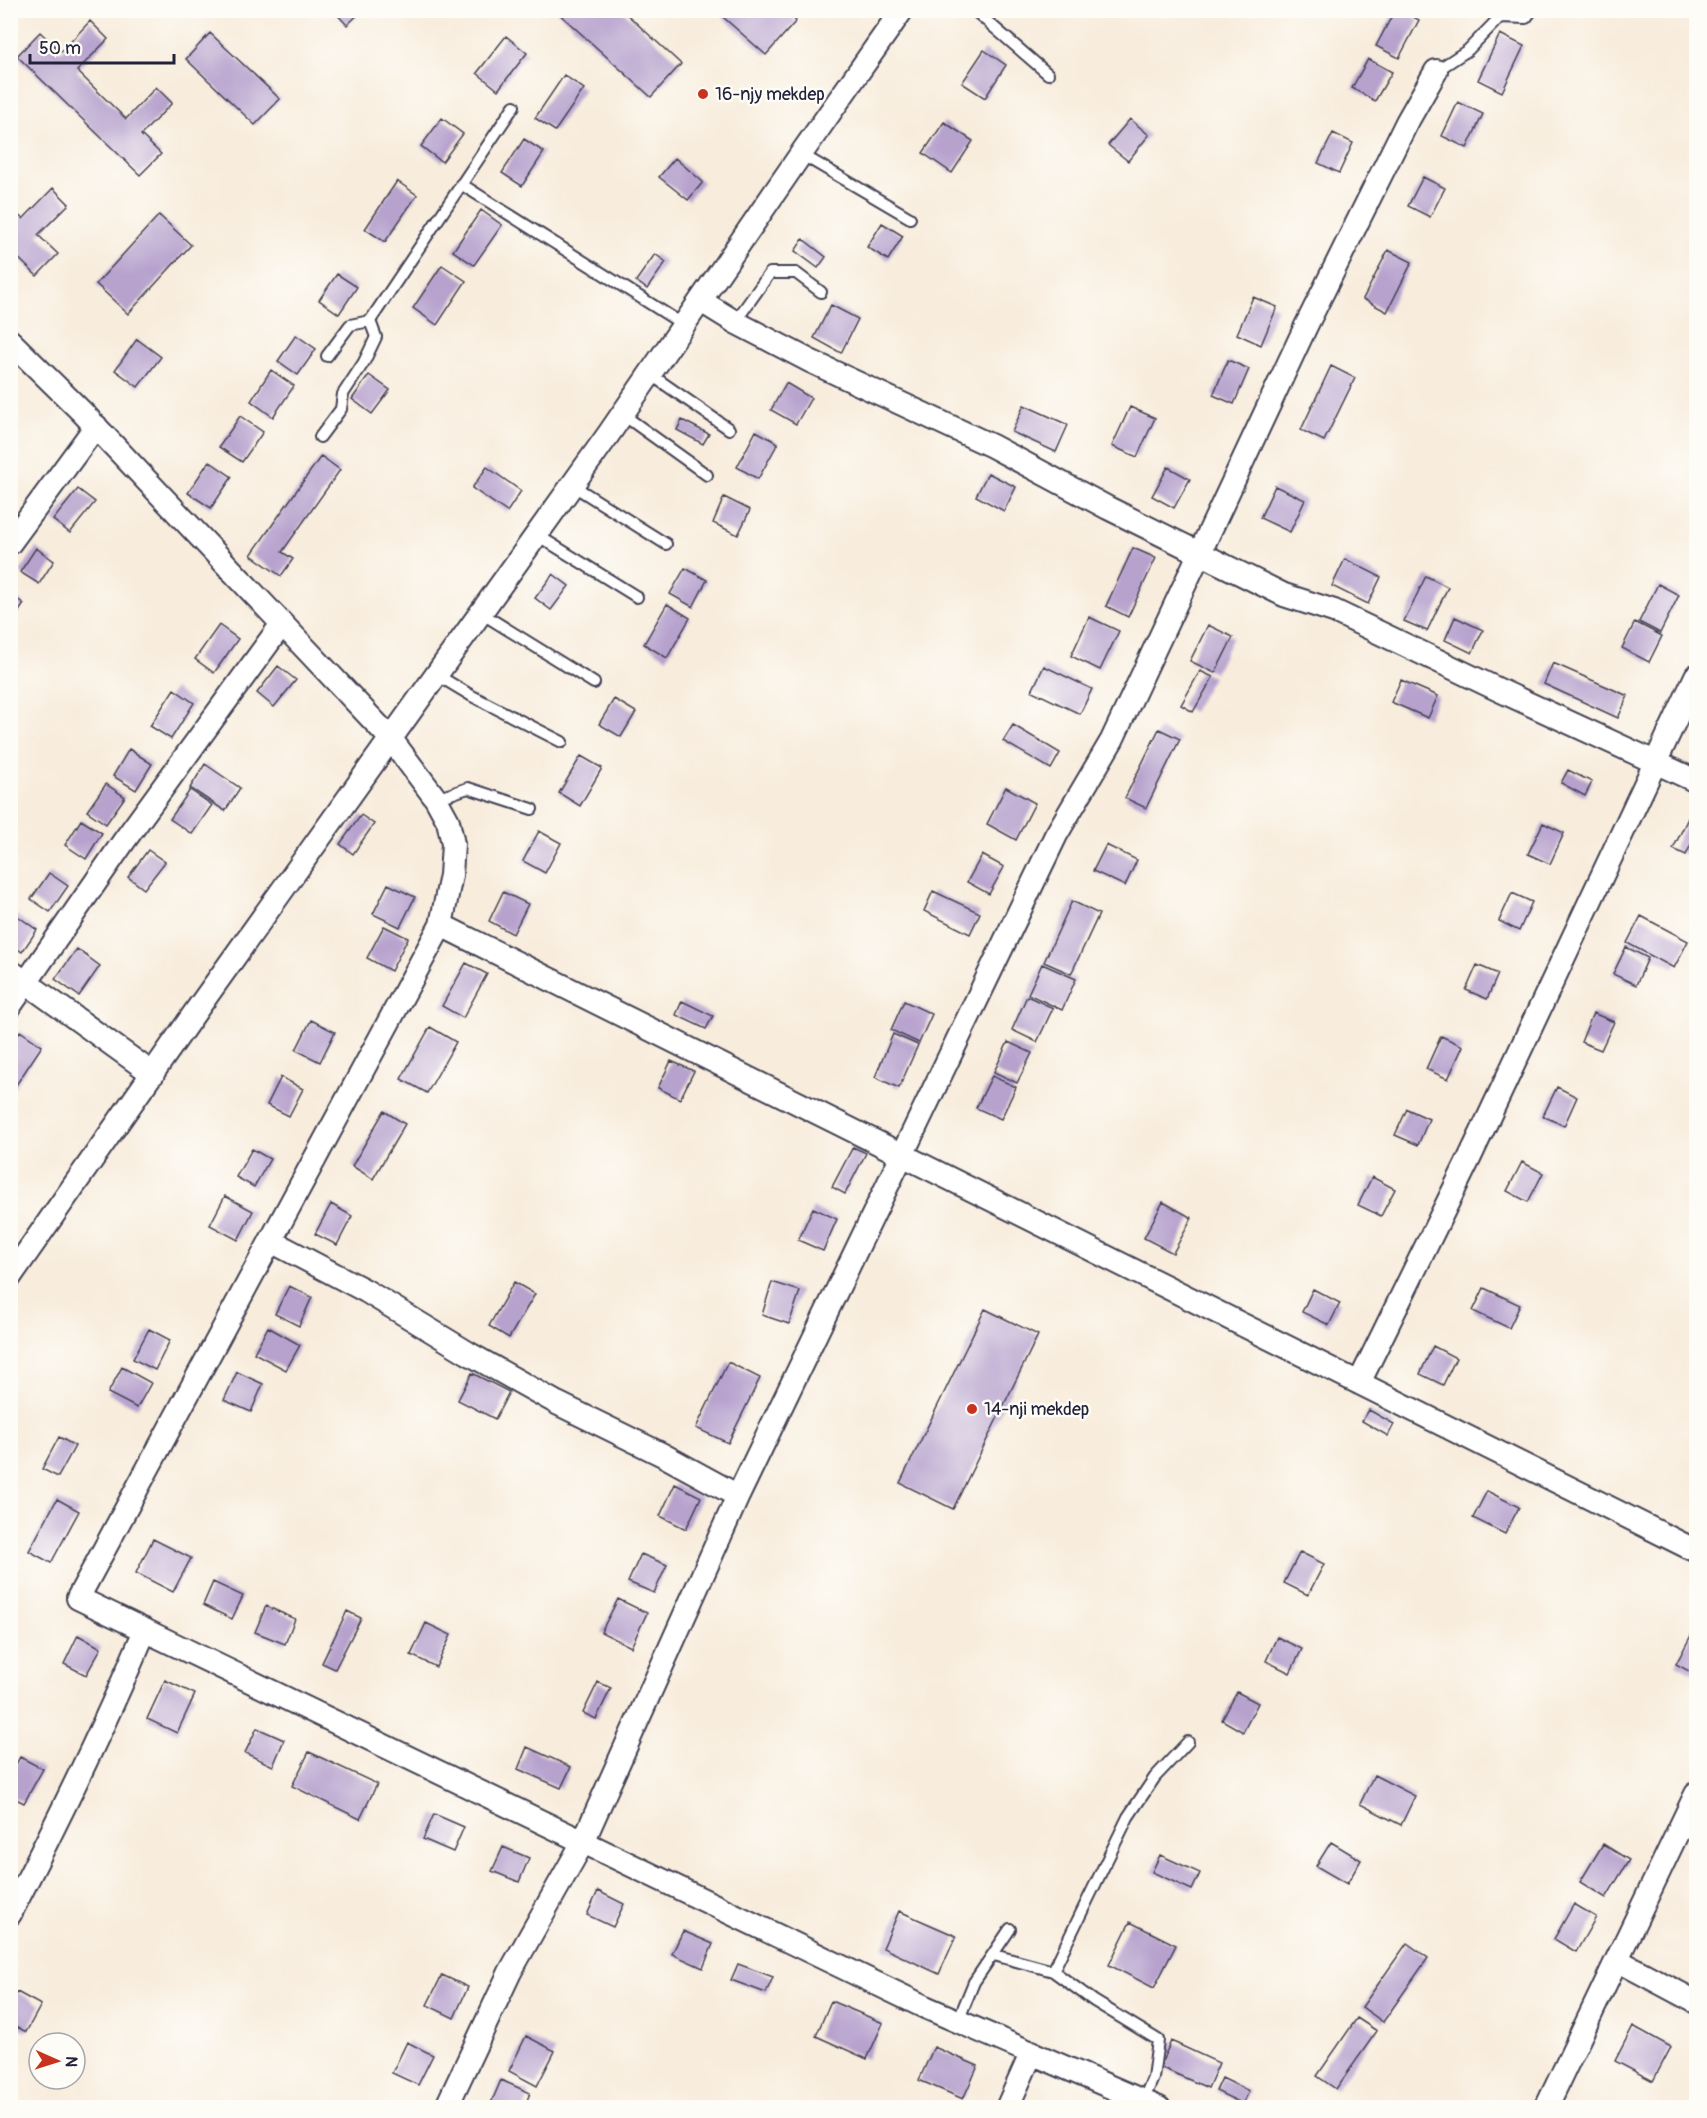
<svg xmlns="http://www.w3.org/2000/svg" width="1707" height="2118" viewBox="0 0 1707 2118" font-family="Pangolin,sans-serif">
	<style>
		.building { fill: #b7a2ce }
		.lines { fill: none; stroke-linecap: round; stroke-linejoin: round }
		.lane-casing { stroke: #424053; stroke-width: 14 }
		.street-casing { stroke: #424053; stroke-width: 26 }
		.lane { stroke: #fff; stroke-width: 10 }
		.street { stroke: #fff; stroke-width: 22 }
		.poi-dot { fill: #c8321e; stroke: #fdfcf7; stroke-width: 2 }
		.labels { text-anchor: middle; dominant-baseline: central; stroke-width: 5; stroke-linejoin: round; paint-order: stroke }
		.poi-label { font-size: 18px; fill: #22223b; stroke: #fdfcf7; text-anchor: start }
	</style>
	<rect width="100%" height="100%" fill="#fdfcf7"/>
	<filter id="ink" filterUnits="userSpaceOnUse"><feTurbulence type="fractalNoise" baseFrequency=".0167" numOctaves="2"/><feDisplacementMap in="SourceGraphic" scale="12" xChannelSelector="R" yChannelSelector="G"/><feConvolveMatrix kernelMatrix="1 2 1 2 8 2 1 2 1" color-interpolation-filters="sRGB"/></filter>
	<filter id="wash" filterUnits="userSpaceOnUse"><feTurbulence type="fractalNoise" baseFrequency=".008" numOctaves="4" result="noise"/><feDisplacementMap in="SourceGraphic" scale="24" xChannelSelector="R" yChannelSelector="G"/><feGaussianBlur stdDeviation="1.35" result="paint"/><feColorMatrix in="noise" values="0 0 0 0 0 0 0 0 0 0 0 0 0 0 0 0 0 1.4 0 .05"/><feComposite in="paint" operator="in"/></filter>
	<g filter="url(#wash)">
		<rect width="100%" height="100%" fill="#f8ecdc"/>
		<g id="blocks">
			<path class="building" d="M 333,10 L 363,10 L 347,25 Z
				M 555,10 L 622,10 L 681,64 L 651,97 Z
				M 715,10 L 784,10 L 796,21 L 766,55 Z
				M 1395,10 L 1401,10 L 1419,20 L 1399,58 L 1376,46 Z
				M 90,21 L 108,39 L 77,71 L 126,119 L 156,87 L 172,103 L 141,135 L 161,154 L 140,175 L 17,56 L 40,32 L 61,52 Z
				M 210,33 L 280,99 L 255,125 L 186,59 Z
				M 1500,34 L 1524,46 L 1502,92 L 1478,80 Z
				M 506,36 L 527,53 L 498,90 L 477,73 Z
				M 984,50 L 1006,65 L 985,98 L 962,83 Z
				M 1368,59 L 1392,72 L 1375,101 L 1352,88 Z
				M 564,75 L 584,89 L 555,131 L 535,118 Z
				M 1458,102 L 1483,114 L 1467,148 L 1442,136 Z
				M 442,118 L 463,134 L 442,162 L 421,146 Z
				M 1130,119 L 1149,135 L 1128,161 L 1108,145 Z
				M 944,122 L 973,141 L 952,173 L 923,153 Z
				M 1333,133 L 1353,143 L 1339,173 L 1318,163 Z
				M 524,139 L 544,152 L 522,186 L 502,173 Z
				M 675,158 L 703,182 L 688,200 L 659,177 Z
				M 1423,177 L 1445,188 L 1430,217 L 1408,206 Z
				M 397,181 L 417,195 L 385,242 L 365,229 Z
				M 53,188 L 69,204 L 38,235 L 58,254 L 37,276 L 10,250 L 10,208 L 23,219 Z
				M 481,210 L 502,225 L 474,265 L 453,251 Z
				M 159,215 L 191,245 L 128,314 L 96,284 Z
				M 882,223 L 903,236 L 888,260 L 867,247 Z
				M 803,239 L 826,257 L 818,268 L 795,251 Z
				M 1388,250 L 1412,262 L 1387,312 L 1363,299 Z
				M 655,254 L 666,262 L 647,289 L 636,281 Z
				M 442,265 L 466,281 L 437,325 L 413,308 Z
				M 337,274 L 357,287 L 339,314 L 319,300 Z
				M 1253,297 L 1277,307 L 1261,345 L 1237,334 Z
				M 831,305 L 858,319 L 841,353 L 814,338 Z
				M 296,335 L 316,349 L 298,375 L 278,361 Z
				M 137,339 L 161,357 L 138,387 L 115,370 Z
				M 1228,360 L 1249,369 L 1234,404 L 1213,395 Z
				M 1331,366 L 1355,378 L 1324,441 L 1301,430 Z
				M 271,370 L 294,386 L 273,417 L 251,401 Z
				M 369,375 L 390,390 L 372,414 L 352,399 Z
				M 786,383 L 811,398 L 796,424 L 771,410 Z
				M 1024,405 L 1068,425 L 1056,452 L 1012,432 Z
				M 1130,407 L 1155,418 L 1137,457 L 1112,446 Z
				M 240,416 L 263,432 L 242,462 L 219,447 Z
				M 682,420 L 709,434 L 703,444 L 677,430 Z
				M 756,431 L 778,443 L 758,479 L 737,467 Z
				M 321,456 L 340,470 L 282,552 L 293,559 L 281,576 L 251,555 Z
				M 209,461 L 232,477 L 211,508 L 188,493 Z
				M 487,467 L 521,491 L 507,512 L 472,488 Z
				M 1168,467 L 1190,479 L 1174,508 L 1152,496 Z
				M 988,473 L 1016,487 L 1004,511 L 976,496 Z
				M 1275,486 L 1305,500 L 1290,532 L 1260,518 Z
				M 78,489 L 95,502 L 70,533 L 53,520 Z
				M 724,497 L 750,510 L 738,535 L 713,523 Z
				M 36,548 L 54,561 L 39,584 L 20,572 Z
				M 1133,548 L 1156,558 L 1128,617 L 1106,606 Z
				M 1345,559 L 1381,577 L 1368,604 L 1332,586 Z
				M 685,568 L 707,580 L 693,607 L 670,594 Z
				M 553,574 L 569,586 L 551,610 L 535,598 Z
				M 1426,576 L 1448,587 L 1427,631 L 1404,621 Z
				M 1658,584 L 1679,595 L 1660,633 L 1639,622 Z
				M 10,594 L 24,604 L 10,624 Z
				M 667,604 L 690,618 L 667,658 L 644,644 Z
				M 1089,617 L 1119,631 L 1100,670 L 1071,656 Z
				M 1455,617 L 1483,630 L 1472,653 L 1445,640 Z
				M 1635,622 L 1662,636 L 1649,662 L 1622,648 Z
				M 219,625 L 238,639 L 214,673 L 195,659 Z
				M 1208,625 L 1233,637 L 1215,673 L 1190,661 Z
				M 1553,663 L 1628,696 L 1618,718 L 1544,684 Z
				M 278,666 L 296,680 L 274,707 L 257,693 Z
				M 1044,666 L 1092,689 L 1080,714 L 1032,691 Z
				M 1200,671 L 1213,677 L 1193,712 L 1181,705 Z
				M 1401,680 L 1438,696 L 1428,718 L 1391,702 Z
				M 174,689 L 194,703 L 171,739 L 150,726 Z
				M 614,699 L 636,712 L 621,737 L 599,724 Z
				M 1013,725 L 1060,753 L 1051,769 L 1003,741 Z
				M 1159,729 L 1180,739 L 1146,808 L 1125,798 Z
				M 129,749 L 152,764 L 136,790 L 113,776 Z
				M 581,756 L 602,768 L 580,806 L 559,793 Z
				M 205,764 L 240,788 L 225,811 L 190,788 Z
				M 1568,770 L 1592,782 L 1585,796 L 1561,783 Z
				M 106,784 L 125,797 L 106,824 L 87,811 Z
				M 1006,787 L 1035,803 L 1016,840 L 987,824 Z
				M 190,790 L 212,805 L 192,834 L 170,819 Z
				M 1692,810 L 1696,812 L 1696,834 L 1686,855 L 1673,849 Z
				M 361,815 L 374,824 L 353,854 L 340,844 Z
				M 81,820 L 102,833 L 86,859 L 65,845 Z
				M 1543,823 L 1564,833 L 1550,864 L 1528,854 Z
				M 539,831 L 561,843 L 545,873 L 523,861 Z
				M 1106,845 L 1137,860 L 1125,886 L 1093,871 Z
				M 148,850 L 165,862 L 144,889 L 128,877 Z
				M 982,855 L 1004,867 L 989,894 L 967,882 Z
				M 49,873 L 68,886 L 50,912 L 31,899 Z
				M 388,884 L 415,897 L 400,927 L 373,914 Z
				M 933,891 L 980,913 L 970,934 L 924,911 Z
				M 503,892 L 528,904 L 513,934 L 489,921 Z
				M 1512,893 L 1532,902 L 1519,931 L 1499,921 Z
				M 1072,901 L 1099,914 L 1071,974 L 1044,962 Z
				M 12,912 L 37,930 L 22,952 L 10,944 Z
				M 1641,916 L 1688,941 L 1674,968 L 1627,943 Z
				M 384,926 L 408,938 L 391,971 L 367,958 Z
				M 1626,947 L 1648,958 L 1636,985 L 1613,974 Z
				M 77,949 L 100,966 L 79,996 L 55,979 Z
				M 466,963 L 487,974 L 463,1018 L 442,1006 Z
				M 1042,964 L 1076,979 L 1062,1010 L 1028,994 Z
				M 1477,965 L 1498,974 L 1487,999 L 1466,990 Z
				M 1027,996 L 1053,1008 L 1037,1042 L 1012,1030 Z
				M 682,1001 L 713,1016 L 706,1029 L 676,1015 Z
				M 904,1001 L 932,1014 L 919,1043 L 891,1030 Z
				M 1593,1013 L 1614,1022 L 1601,1050 L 1581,1042 Z
				M 311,1020 L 335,1032 L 320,1062 L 296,1050 Z
				M 430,1027 L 456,1042 L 427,1093 L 401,1079 Z
				M 20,1031 L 42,1046 L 10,1094 L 10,1047 Z
				M 893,1034 L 918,1045 L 899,1088 L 875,1077 Z
				M 1441,1036 L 1463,1046 L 1448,1079 L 1426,1069 Z
				M 1008,1042 L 1032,1053 L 1017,1083 L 994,1072 Z
				M 671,1061 L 694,1071 L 680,1099 L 658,1088 Z
				M 992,1076 L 1016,1087 L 1001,1119 L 976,1108 Z
				M 281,1077 L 303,1089 L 289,1116 L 267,1105 Z
				M 1557,1087 L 1577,1097 L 1564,1126 L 1543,1116 Z
				M 1407,1109 L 1429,1119 L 1418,1145 L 1395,1135 Z
				M 384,1111 L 405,1124 L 373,1179 L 352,1166 Z
				M 853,1147 L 866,1153 L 845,1194 L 832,1187 Z
				M 252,1149 L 270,1159 L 254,1187 L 236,1177 Z
				M 1522,1162 L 1543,1173 L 1528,1202 L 1507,1191 Z
				M 1372,1177 L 1395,1189 L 1381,1216 L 1358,1205 Z
				M 225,1196 L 253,1211 L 238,1240 L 210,1225 Z
				M 1163,1202 L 1192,1218 L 1173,1253 L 1144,1238 Z
				M 331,1204 L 352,1216 L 337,1245 L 315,1234 Z
				M 813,1208 L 837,1219 L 823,1251 L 798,1240 Z
				M 514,1282 L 535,1294 L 509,1338 L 489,1326 Z
				M 772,1282 L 800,1291 L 789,1324 L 762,1315 Z
				M 289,1286 L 312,1297 L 299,1326 L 275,1314 Z
				M 1484,1288 L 1520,1305 L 1509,1328 L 1473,1311 Z
				M 1313,1289 L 1340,1303 L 1329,1325 L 1302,1312 Z
				M 985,1309 L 1038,1335 L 953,1509 L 900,1483 Z
				M 268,1327 L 300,1345 L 286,1370 L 254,1353 Z
				M 149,1329 L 170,1340 L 155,1370 L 133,1359 Z
				M 1433,1346 L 1456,1358 L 1443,1385 L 1420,1374 Z
				M 728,1362 L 760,1378 L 728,1443 L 696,1428 Z
				M 122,1367 L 151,1383 L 137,1408 L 108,1393 Z
				M 237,1372 L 263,1384 L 251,1412 L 224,1400 Z
				M 472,1373 L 509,1392 L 495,1419 L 458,1400 Z
				M 1369,1410 L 1394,1424 L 1388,1436 L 1362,1421 Z
				M 59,1437 L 75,1446 L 58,1477 L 42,1469 Z
				M 675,1484 L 701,1497 L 686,1529 L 660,1516 Z
				M 1487,1491 L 1519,1507 L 1505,1534 L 1473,1518 Z
				M 57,1499 L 79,1511 L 51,1563 L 29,1551 Z
				M 153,1539 L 191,1558 L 173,1592 L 136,1573 Z
				M 1300,1552 L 1324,1564 L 1308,1595 L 1284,1583 Z
				M 641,1554 L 667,1565 L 654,1593 L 628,1582 Z
				M 213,1582 L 243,1596 L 232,1619 L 203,1605 Z
				M 618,1599 L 647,1613 L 631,1647 L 601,1632 Z
				M 266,1606 L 295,1619 L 285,1644 L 255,1632 Z
				M 347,1611 L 361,1618 L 335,1669 L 322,1663 Z
				M 426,1623 L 451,1635 L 436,1667 L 411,1655 Z
				M 1696,1626 L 1696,1675 L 1676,1664 Z
				M 78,1635 L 101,1648 L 86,1675 L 64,1664 Z
				M 1277,1637 L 1302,1649 L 1290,1673 L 1266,1661 Z
				M 165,1680 L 195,1694 L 177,1733 L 147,1719 Z
				M 598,1682 L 611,1688 L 596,1719 L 583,1713 Z
				M 1237,1692 L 1258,1703 L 1243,1732 L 1222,1720 Z
				M 257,1728 L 284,1740 L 273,1766 L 245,1753 Z
				M 527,1747 L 571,1767 L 561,1788 L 518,1769 Z
				M 309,1752 L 377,1784 L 360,1819 L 292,1786 Z
				M 20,1757 L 43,1769 L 24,1803 L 10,1796 L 10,1775 Z
				M 1374,1775 L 1415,1796 L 1401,1825 L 1360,1804 Z
				M 434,1814 L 464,1827 L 453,1852 L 423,1839 Z
				M 1331,1842 L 1361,1860 L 1347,1884 L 1316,1866 Z
				M 1603,1844 L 1629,1860 L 1606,1898 L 1580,1882 Z
				M 503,1847 L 529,1858 L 519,1882 L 492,1871 Z
				M 1160,1855 L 1200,1873 L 1192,1890 L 1152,1872 Z
				M 598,1891 L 624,1904 L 613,1927 L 587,1915 Z
				M 1574,1904 L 1596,1917 L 1576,1952 L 1554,1939 Z
				M 899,1911 L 956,1936 L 939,1974 L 883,1948 Z
				M 1130,1922 L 1176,1945 L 1154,1988 L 1109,1965 Z
				M 683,1931 L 713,1944 L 703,1968 L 672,1954 Z
				M 1407,1943 L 1428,1958 L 1383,2022 L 1362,2007 Z
				M 738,1964 L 773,1977 L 766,1993 L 731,1980 Z
				M 442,1975 L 468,1987 L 454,2018 L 427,2005 Z
				M 17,1992 L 41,2005 L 26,2032 L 10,2023 L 10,2003 Z
				M 831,2001 L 883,2023 L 867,2059 L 816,2036 Z
				M 1357,2018 L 1377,2031 L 1336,2089 L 1317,2076 Z
				M 1633,2026 L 1671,2047 L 1653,2081 L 1615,2061 Z
				M 526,2036 L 555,2051 L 537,2086 L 509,2071 Z
				M 1171,2041 L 1219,2063 L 1208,2088 L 1160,2067 Z
				M 407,2042 L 433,2055 L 418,2085 L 392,2073 Z
				M 934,2047 L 978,2066 L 963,2099 L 919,2080 Z
				M 1222,2078 L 1249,2091 L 1243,2104 L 1216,2091 Z
				M 501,2080 L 530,2093 L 524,2108 L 489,2108 Z"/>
		</g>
	</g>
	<g filter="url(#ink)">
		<use href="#blocks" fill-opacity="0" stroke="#424053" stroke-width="1.5"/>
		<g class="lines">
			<g class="lane-casing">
				<path id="lane" d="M 974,10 L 1048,74
					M 1436,71 L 1468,50 L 1500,17 L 1526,18 L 1532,10
					M 801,154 L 910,218
					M 461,184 L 684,325
					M 735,322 L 770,273 L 796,273 L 821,292
					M 327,356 L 350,325 L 370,321 L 514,106
					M 650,374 L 729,429
					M 622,414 L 707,475
					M 320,437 L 341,409 L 343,394 L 364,362 L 376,337 L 370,321
					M 572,485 L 666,544
					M 537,535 L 637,597
					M 481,613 L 594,683
					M 437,675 L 472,696 L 562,742
					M 436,799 L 468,788 L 532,809
					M 994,1955 L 1053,1971 L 1128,1817 L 1155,1777 L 1188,1742
					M 1053,1971 L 1094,2001 L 1158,2040 L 1153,2078 L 1143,2101
					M 958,2021 L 974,1982 L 1010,1929"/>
			</g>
			<g class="street-casing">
				<path id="street" d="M 701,301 L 735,322 L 810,361 L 992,446 L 1108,508 L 1284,595 L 1334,611 L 1499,690 L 1696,781
					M 10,341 L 82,412 L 391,739 L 436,799 L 448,821 L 453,844 L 451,875 L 441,925 L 78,1598 L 925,2007 L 1159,2108
					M 10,543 L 96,426
					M 441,925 L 1696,1551
					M 10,971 L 153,1074
					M 10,1006 L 124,841 L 282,624
					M 271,1241 L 366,1291 L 468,1353 L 557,1403 L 663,1455 L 738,1496
					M 10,1277 L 198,1008 L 608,435 L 801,154 L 902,10
					M 1359,1383 L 1470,1157 L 1696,676
					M 10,1914 C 58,1821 104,1727 145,1630
					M 1617,1960 L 1696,2002
					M 446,2108 L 510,1972 L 583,1842 L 738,1496 L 1056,835 L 1112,740 L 1306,326 L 1407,122 L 1436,71
					M 1007,2108 L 1032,2052
					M 1546,2108 L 1696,1794"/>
			</g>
			<use href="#lane" class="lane"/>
			<use href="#street" class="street"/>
		</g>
	</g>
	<g class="poi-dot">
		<circle cx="703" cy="94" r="6"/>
		<circle cx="972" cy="1409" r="6"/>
	</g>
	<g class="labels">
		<g class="poi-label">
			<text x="715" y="94">16-njy mekdep</text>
			<text x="984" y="1409">14-nji mekdep</text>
		</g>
	</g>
	<rect width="1707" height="2118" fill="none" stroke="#fdfcf7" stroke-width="36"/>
	<g transform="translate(57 2061) rotate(93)"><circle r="28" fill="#fdfcf7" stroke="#a5a5ac" stroke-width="1.5"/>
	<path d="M0-4.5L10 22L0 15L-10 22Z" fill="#c8321e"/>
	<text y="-9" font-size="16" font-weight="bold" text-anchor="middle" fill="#22223b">N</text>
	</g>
	<path d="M30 54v9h144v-9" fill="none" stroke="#22223b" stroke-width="3"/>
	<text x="39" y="54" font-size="18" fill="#22223b" stroke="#fdfcf7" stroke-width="4.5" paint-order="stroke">50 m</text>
</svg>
